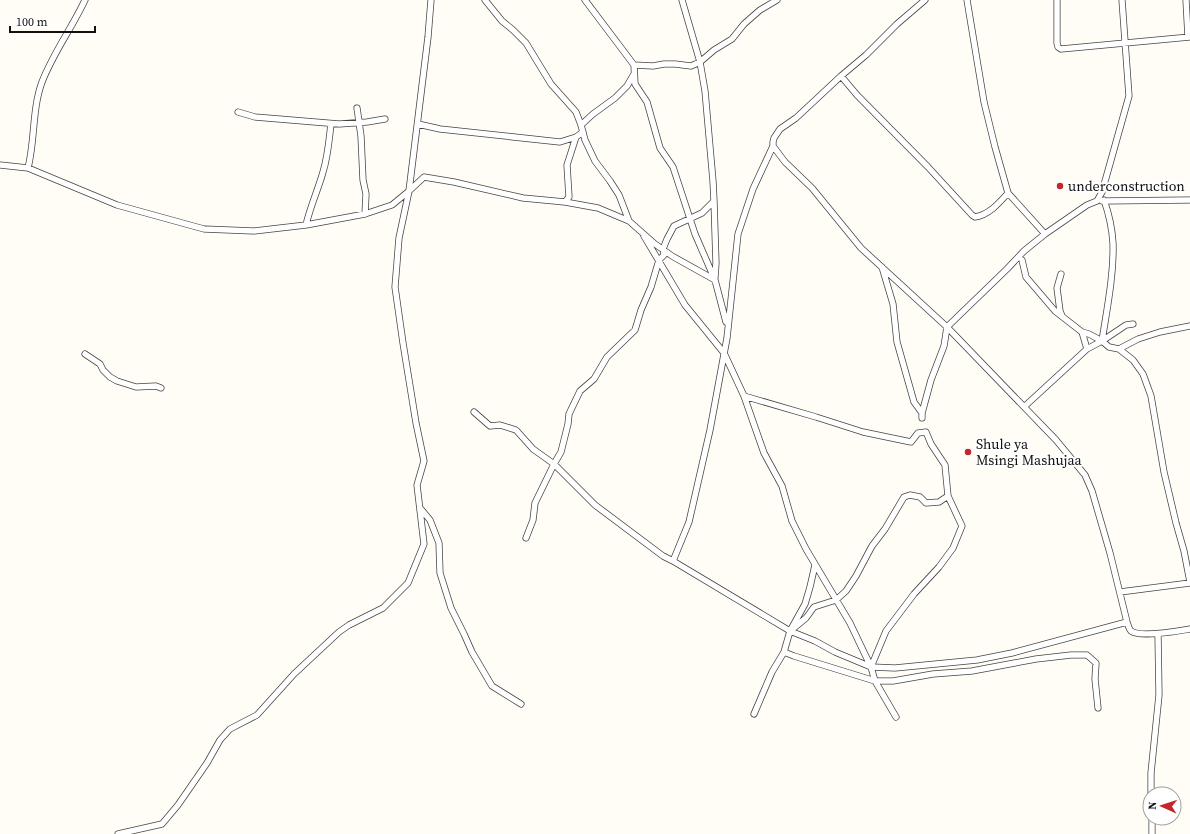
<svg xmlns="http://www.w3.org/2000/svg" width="1190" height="834" viewBox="0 0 1190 834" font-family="'Source Serif 4',serif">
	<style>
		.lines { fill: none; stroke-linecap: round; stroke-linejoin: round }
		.minor-casing { stroke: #444; stroke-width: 7 }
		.minor { stroke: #fff; stroke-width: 5.5 }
		.poi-dot { fill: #c4262e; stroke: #fff; stroke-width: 1.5 }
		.labels { text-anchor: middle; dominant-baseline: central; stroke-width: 4; stroke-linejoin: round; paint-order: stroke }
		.poi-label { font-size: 14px; fill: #111; stroke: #fff; text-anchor: start }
	</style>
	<rect width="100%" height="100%" fill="#fffdf5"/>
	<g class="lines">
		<g class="minor-casing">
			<path id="minor" d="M 485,0 L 502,21 L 513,30 L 526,43 L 551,84 L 576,112 L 581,125 L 585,140 L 595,161 L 610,181 L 619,195 L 629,221
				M 585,0 L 634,65 L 635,84 L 647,102 L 660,148 L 673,167 L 695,234 L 715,280 L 726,322
				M 925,0 L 897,24 L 866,55 L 841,76 L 796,118 L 780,129 L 774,138 L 773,142 L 773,146 L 785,162 L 812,188 L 861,248 L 947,327 L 1056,440 L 1085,475 L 1092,491 L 1110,553 L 1127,622 C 1128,625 1129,629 1131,631 C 1140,638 1178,631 1190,629
				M 967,0 L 984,102 L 995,147 L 1008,193 L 1045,234
				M 1057,0 L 1057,43 L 1058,47 L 1061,49 L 1190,37
				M 1186,0 L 1188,37
				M 634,65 L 653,66 L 664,64 L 675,64 L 691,66 L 700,62 L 714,50 L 732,39 L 744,24 L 760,10 L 777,0
				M 841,76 L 857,95 L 928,167 L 972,215 L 975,217 C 989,215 999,203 1008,193
				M 357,108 L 361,136 L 363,180 L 366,194 L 365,214
				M 238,112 L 255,117 L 339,124 L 367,122 L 385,119
				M 418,124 L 440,129 L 560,142 L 576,137 L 583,132
				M 581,125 L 593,114 L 615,98 L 627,86 L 634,74
				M 773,146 L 753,189 L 738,234 L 727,338 L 710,430 L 689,522 L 673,561 L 790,631 L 815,641 L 835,652 L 871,667 L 895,668 L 977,660 L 1012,653 L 1127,622
				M 0,165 L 28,168 L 117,205 L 204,229 L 254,231 L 306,225 L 365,214 L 392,205 L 409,191 L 428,37 L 431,0
				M 28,168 C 35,141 32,109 42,82 C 53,53 72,28 85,0
				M 1104,200 C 1109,214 1112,228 1113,243 C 1114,274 1107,309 1102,341 L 1109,347 L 1119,349 L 1133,360 L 1143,374 L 1151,396 L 1164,472 L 1176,523 L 1184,551 L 1190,582
				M 714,201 L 716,263 L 715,277
				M 1102,201 L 1190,200
				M 565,202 L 569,197 L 567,165 L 576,137
				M 306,225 C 310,207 318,190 323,172 C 328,156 329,140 331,124
				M 644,236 L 685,305 L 724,353 L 744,396 L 764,453 L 782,486 L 792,521 L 806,549 L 850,623 L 871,667 L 875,681 L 896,717
				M 1022,260 L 1026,277 L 1055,311 L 1082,332 L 1087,349
				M 882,267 L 893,304 L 897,342 L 914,402 L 922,413
				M 1061,274 L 1057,288 L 1060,311 L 1062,316
				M 1082,332 L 1089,334 L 1102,341
				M 1119,349 L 1138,339 L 1160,332 L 1190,326
				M 85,354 L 100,364 L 103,370 L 110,377 L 117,381 L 136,387 L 156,386 L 161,388
				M 744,396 L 816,417 L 863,432 L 911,442 L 918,433 L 926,432 L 931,444 L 945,465 L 948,496 L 962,526 L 953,548 L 939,567 L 914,594 L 886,631 L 871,667
				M 1025,406 L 1087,349 L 1102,341 L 1126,325 L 1133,324
				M 474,412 L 490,426 L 500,425 L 516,430 L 533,449 L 554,464 L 595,505 L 663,556 L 673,561
				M 922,418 L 922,413 L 931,380 L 944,346 L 947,327 L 1007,269 L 1024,251 L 1045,234 L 1087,205 L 1097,201 L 1102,192 L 1129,96 L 1122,0
				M 420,508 L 430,520 L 439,543 L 440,573 L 451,608 L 464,634 L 472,652 L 492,686 L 521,704
				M 526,538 L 533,520 L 535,503 L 554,464 L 561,452 L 568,424 L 569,414 L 580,391 L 594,379 L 607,357 L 635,330 L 641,310 L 651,287 L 659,260 L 664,255 L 663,249 L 667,239 L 674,226 L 702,213 L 714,201 L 713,181 L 705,91 L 700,62 L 682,0
				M 1120,592 L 1190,583
				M 790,631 L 806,618 L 814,607 L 836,600 L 846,591 L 856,576 L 872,546 L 885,529 L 904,497 L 910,495 L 920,497 L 926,503 L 939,502 L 948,496
				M 784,652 L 794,656 L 875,681 L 893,681 L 933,674 L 972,671 L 1036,659 L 1071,655 L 1087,655 L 1096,663 L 1095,679 L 1098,708
				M 754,714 L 772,672 L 784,652 L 790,631 L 805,604 L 810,587 L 815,565
				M 1151,794 L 1151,773 L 1159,695 L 1158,634
				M 1152,818 L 1152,834
				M 118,834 L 162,824 L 178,805 L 207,763 L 220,740 L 230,729 L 257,715 L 294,674 L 339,632 L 349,625 L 383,608 L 408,583 L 424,544 L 417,485 L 424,461 L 416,423 L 403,343 L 395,287 L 399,238 L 409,191 L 424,177 L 454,182 L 523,198 L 565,202 L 598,208 L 629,221 L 655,244 L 672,256 L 715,280"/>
		</g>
		<use href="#minor" class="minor"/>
	</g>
	<g class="poi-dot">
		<circle cx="1060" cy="186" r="4"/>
		<circle cx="968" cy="452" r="4"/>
	</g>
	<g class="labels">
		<g class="poi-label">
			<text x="1068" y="186">underconstruction</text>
			<text x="976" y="444">Shule ya<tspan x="976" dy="16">Msingi Mashujaa</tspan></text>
		</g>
	</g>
	<g transform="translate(1162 806) rotate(273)"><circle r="19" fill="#ffffff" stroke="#a0a0a0"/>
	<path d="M0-3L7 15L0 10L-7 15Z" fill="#c4262e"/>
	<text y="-6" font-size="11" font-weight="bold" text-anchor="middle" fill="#111111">N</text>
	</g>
	<path d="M10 26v6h85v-6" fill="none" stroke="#111111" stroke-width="2"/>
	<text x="16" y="26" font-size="12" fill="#111111" stroke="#ffffff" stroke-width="3" paint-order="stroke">100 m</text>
</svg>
